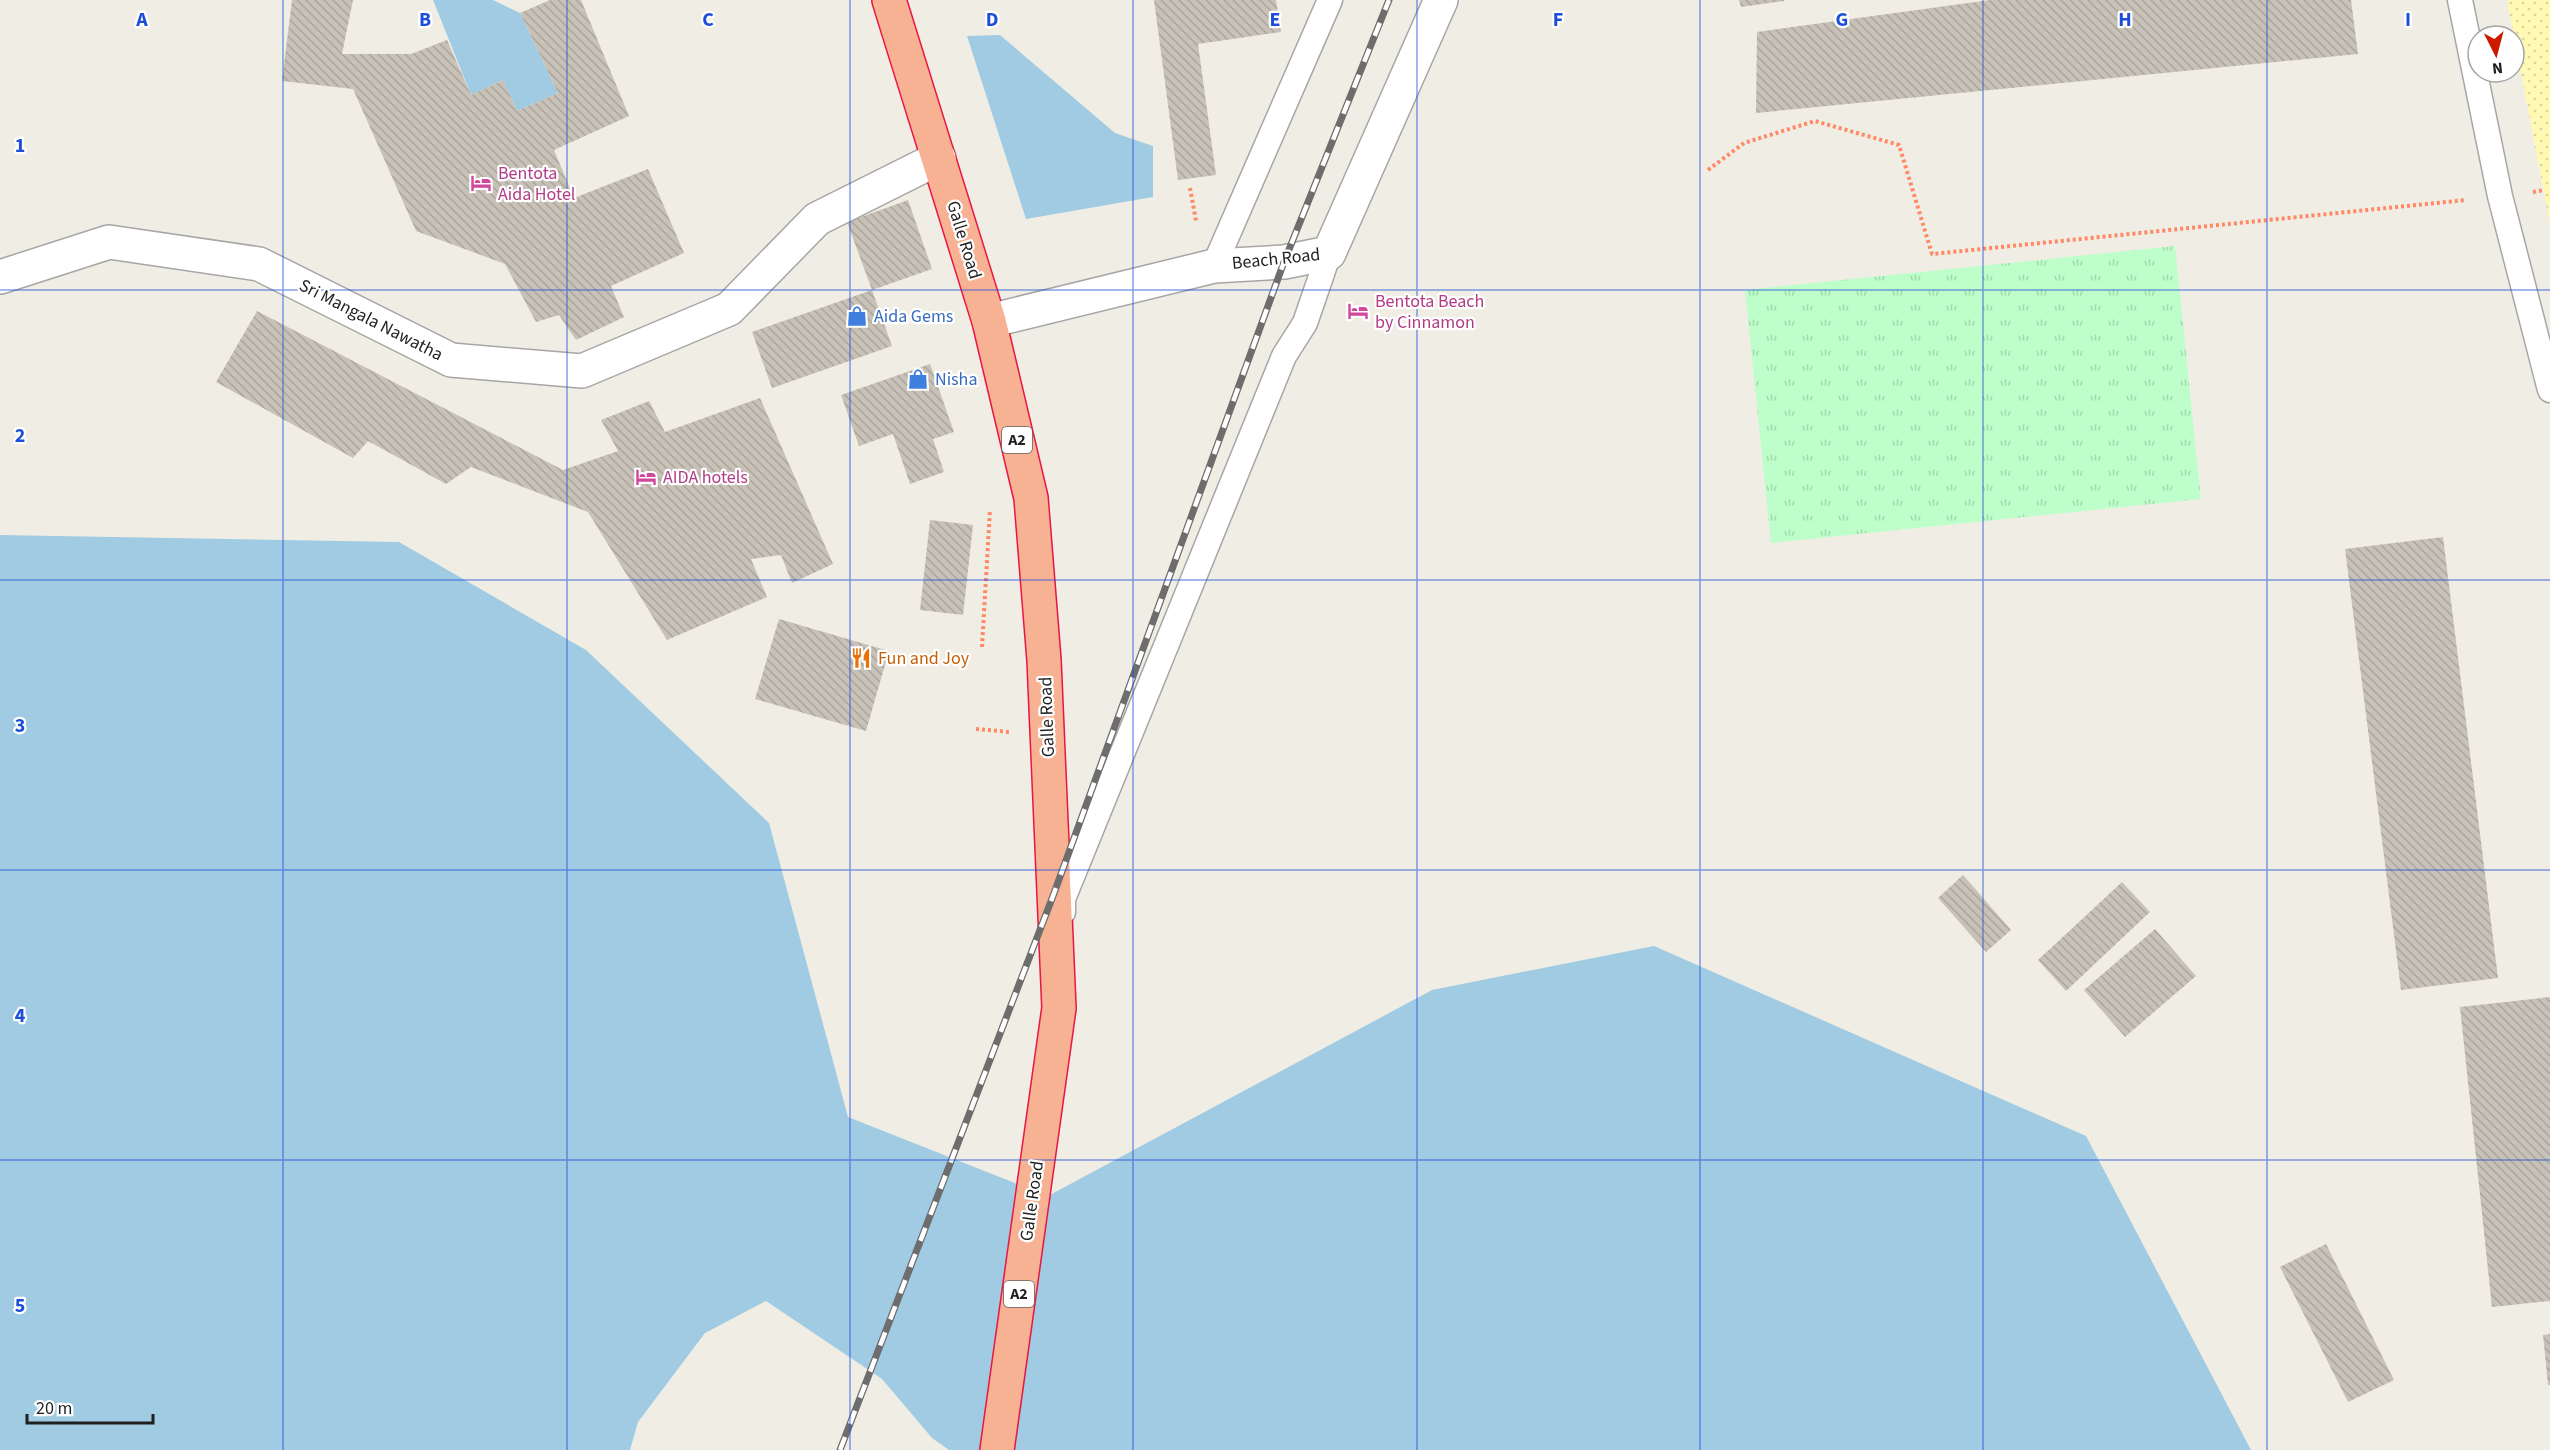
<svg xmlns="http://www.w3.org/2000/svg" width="2550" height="1450" viewBox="0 0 2550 1450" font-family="'Source Sans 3',sans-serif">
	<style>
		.sand { fill: url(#sand-dots) }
		.park { fill: url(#park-tufts) }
		.water { fill: #a1cbe2 }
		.building { fill: url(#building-back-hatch) }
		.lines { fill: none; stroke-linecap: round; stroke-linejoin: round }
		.service-casing { stroke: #a6a6a6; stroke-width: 27 }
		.minor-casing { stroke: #a6a6a6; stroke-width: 36 }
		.trunk-casing { stroke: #e91644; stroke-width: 36 }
		.path { stroke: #f86; stroke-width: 4; stroke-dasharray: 3 3; stroke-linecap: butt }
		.service { stroke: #fff; stroke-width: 24 }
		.minor { stroke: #fff; stroke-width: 33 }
		.trunk { stroke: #f6b293; stroke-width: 33 }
		.rail-casing { stroke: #6d6d6d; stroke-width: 7 }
		.rail { stroke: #fff; stroke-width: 4.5; stroke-dasharray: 14; stroke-linecap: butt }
		.grid { fill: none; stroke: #1d4ed8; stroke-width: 1.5; stroke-opacity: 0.55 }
		.labels { text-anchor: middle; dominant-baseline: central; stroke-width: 4.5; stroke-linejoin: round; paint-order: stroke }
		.shield { fill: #fff; stroke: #626262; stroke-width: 1.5 }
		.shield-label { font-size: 16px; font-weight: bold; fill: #1f1f1f }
		.hotel-label { font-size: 18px; fill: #b23c85; stroke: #fff; text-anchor: start }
		.street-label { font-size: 18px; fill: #1f1f1f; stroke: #fff }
		.shop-label { font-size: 18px; fill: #366cbe; stroke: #fff; text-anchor: start }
		.food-label { font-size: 18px; fill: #c56008; stroke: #fff; text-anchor: start }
		.grid-label { font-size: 20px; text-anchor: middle; font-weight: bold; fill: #1d4ed8; stroke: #fff; stroke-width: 4.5; stroke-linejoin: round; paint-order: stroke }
	</style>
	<defs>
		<pattern id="sand-dots" width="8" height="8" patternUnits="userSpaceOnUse" patternTransform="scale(1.5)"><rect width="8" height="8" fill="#fff9b3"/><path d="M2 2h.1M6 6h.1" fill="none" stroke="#dad59a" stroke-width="1.8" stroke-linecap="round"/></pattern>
		<pattern id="park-tufts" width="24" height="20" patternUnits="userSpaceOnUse" patternTransform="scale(1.5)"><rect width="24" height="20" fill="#bdfeca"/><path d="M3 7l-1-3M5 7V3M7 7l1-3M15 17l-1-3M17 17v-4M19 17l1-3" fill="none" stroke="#a2d9ad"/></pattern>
		<pattern id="building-back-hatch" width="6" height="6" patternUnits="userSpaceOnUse" patternTransform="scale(1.5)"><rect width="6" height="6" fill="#c8c1b7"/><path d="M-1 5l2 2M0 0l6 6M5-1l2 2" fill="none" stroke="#aba59d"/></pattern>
	</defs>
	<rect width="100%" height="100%" fill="#f0eee4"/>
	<path class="sand" d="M 2507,0 L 2550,0 L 2550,224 Z"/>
	<path class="park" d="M 2175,246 L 2201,499 L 1771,543 L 1745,290 Z"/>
	<path class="water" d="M 433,0 L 493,0 L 520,13 L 558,93 L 517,111 L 503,80 L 471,95 Z
		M 1000,35 L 1115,133 L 1153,146 L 1153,197 L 1026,219 L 967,36 Z
		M 0,535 L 399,542 L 586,650 L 769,823 L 848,1117 L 1048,1196 L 1432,990 L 1654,946 L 2086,1136 L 2251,1450 L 949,1450 L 932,1438 L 882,1379 L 766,1301 L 705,1333 L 638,1422 L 630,1450 L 0,1450 Z"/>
	<path class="building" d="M 292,0 L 353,0 L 342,54 L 411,54 L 447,40 L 471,95 L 503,80 L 517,111 L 558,93 L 520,13 L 550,0 L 581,0 L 629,116 L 554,150 L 574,198 L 648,169 L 684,253 L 611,286 L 624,317 L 576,340 L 559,315 L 536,322 L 505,264 L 416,231 L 353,89 L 282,81 Z
		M 1154,0 L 1276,0 L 1281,32 L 1198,44 L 1216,175 L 1178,180 Z
		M 1739,0 L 1784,0 L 1784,1 L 1741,7 Z
		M 1990,0 L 2351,0 L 2358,54 L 1756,113 L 1757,32 Z
		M 908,200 L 932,269 L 872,290 L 847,222 Z
		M 872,290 L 892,346 L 772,388 L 752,332 Z
		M 257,311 L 563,470 L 618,451 L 601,420 L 649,401 L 665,432 L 760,398 L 833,564 L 792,583 L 781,555 L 751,559 L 767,597 L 667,640 L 588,512 L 471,467 L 446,484 L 368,441 L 353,458 L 216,382 Z
		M 930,364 L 954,432 L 933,439 L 944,472 L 910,484 L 893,434 L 859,446 L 841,395 Z
		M 930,520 L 973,525 L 963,615 L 920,610 Z
		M 2443,537 L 2498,978 L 2401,990 L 2345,549 Z
		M 779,619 L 889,651 L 866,731 L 755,699 Z
		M 1963,875 L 2011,930 L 1986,952 L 1938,898 Z
		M 2122,882 L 2150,912 L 2066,991 L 2038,960 Z
		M 2155,929 L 2196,976 L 2125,1037 L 2084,990 Z
		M 2550,997 L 2550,1301 L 2492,1307 L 2460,1007 Z
		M 2326,1244 L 2394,1380 L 2348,1402 L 2280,1267 Z
		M 2550,1334 L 2550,1385 L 2548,1385 L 2543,1335 Z"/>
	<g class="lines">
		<g class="service-casing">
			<path id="service" d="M 2460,0 L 2500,196 L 2550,390
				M 1214,266 L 1330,0
				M 1063,912 L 1063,899 L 1284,356 L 1305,323 L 1329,253"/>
		</g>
		<g class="minor-casing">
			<path id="minor" d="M 0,277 L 109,242 L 259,264 L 451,360 L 582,371 L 729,309 L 817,219 L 939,158
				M 989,321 L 1214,266 L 1284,262 L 1329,253 L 1441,0"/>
		</g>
		<g class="trunk-casing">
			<path id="trunk" d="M 889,0 L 989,321 L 1031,498 L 1044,660 L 1059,1008 L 997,1450"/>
		</g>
		<path class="path" d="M 1708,170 L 1744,143 L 1815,121 L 1899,145 L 1932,254 L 2466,200
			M 1190,188 L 1196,221
			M 2533,192 L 2544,190
			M 982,647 L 990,510
			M 976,729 L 1010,732"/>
		<use href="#service" class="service"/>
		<use href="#minor" class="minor"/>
		<use href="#trunk" class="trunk"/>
		<g class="rail-casing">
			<path id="rail" d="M 840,1450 L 1053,896 L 1284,262 L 1389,0"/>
		</g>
		<use href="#rail" class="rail"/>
	</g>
	<path class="grid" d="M 283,0 L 283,1450M 567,0 L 567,1450M 850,0 L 850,1450M 1133,0 L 1133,1450M 1417,0 L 1417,1450M 1700,0 L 1700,1450M 1983,0 L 1983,1450M 2267,0 L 2267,1450M 0,290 L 2550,290M 0,580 L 2550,580M 0,870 L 2550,870M 0,1160 L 2550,1160"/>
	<defs>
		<g id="hotel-bare" transform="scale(1.62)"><path d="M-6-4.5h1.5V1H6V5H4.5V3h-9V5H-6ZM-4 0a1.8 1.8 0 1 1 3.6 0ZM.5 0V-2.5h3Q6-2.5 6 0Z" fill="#d1479c" stroke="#fff" stroke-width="2.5" paint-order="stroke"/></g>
		<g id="shop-bare" transform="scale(1.62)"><path d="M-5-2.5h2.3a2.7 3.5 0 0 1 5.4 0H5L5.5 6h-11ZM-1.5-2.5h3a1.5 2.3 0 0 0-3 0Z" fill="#3f7fe0" stroke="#fff" stroke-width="2.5" paint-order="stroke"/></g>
		<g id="restaurant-bare" transform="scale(1.62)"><path d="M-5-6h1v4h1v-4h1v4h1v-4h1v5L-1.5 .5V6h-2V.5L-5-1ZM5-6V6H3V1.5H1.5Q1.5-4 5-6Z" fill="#e8710a" stroke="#fff" stroke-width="2.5" paint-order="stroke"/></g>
	</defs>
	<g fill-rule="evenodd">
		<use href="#hotel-bare" x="481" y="183"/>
		<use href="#hotel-bare" x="1358" y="311"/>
		<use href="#shop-bare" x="857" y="316"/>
		<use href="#shop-bare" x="918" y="379"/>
		<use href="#hotel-bare" x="646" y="477"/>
		<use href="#restaurant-bare" x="861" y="658"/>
	</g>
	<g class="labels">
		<g class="shield">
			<rect x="1002" y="427" width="30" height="26" rx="4.5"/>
			<rect x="1004" y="1281" width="30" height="26" rx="4.5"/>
		</g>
		<g class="shield-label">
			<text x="1017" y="440">A2</text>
			<text x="1019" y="1294">A2</text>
		</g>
		<g class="hotel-label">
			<text x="498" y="173">Bentota<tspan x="498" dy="21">Aida Hotel</tspan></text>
			<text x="1375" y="301">Bentota Beach<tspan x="1375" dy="21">by Cinnamon</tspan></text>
			<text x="663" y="477">AIDA hotels</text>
		</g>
		<g class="street-label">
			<text transform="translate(964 240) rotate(73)">Galle Road</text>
			<text transform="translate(1276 259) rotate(-6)">Beach Road</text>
			<text transform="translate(371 320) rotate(27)">Sri Mangala Nawatha</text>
			<text transform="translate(1047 717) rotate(-92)">Galle Road</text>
			<text transform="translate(1032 1201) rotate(-82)">Galle Road</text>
		</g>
		<g class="shop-label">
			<text x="874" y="316">Aida Gems</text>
			<text x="935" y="379">Nisha</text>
		</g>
		<g class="food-label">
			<text x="878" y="658">Fun and Joy</text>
		</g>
	</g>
	<g class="grid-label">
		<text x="142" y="26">A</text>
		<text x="425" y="26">B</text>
		<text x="708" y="26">C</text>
		<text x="992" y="26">D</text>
		<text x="1275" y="26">E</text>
		<text x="1558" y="26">F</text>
		<text x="1842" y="26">G</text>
		<text x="2125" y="26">H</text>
		<text x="2408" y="26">I</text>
		<text x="20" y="152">1</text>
		<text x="20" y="442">2</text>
		<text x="20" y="732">3</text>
		<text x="20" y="1022">4</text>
		<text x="20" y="1312">5</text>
	</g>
	<g transform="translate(2496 54) rotate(174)"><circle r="28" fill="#ffffff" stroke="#a5a5a5" stroke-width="1.5"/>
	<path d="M0-4.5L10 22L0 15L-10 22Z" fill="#cd1900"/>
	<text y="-9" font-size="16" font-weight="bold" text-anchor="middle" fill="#1f1f1f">N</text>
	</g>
	<path d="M27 1414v9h126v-9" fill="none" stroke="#1f1f1f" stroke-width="3"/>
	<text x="36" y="1414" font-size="18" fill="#1f1f1f" stroke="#ffffff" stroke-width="4.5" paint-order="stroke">20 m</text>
</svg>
